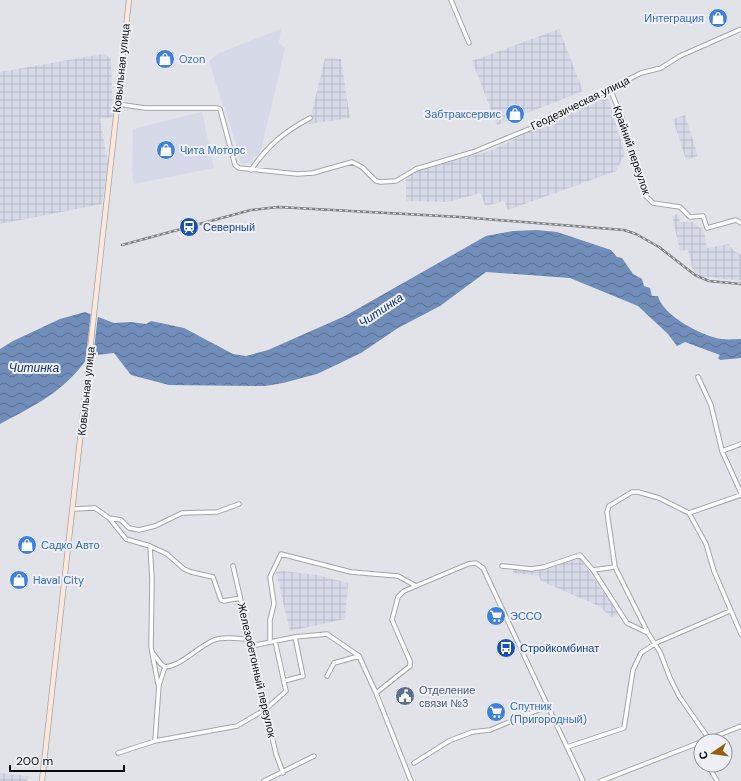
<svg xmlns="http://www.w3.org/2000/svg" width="741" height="781" viewBox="0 0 741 781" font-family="'DM Sans',sans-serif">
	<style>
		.built { fill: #d6dae8 }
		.industrial { fill: url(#industrial-grid) }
		.water { fill: url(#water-waves) }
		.pier { fill: #e1e3e9 }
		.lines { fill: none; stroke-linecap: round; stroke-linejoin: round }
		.street-casing { stroke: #a3a5ab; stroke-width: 5.5 }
		.secondary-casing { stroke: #a3a5ab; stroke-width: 6 }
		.street { stroke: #fff; stroke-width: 3.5 }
		.secondary { stroke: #fbe8db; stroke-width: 4.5 }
		.rail-casing { stroke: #7f8084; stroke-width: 2.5 }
		.rail { stroke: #eef0f6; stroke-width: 1; stroke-dasharray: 3; stroke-linecap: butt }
		.labels { text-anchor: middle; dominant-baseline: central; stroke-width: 4; stroke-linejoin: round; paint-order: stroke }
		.shop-label { font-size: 11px; fill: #366cbe; stroke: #eef0f6; text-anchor: start }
		.street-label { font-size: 11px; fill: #0b0b0d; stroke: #eef0f6 }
		.transit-label { font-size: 11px; fill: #164399; stroke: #eef0f6; text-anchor: start }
		.service-label { font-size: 11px; fill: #4e5e75; stroke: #eef0f6; text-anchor: start }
		.water-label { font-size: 12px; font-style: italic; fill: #12356c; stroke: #eef0f6 }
	</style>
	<defs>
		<pattern id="industrial-grid" width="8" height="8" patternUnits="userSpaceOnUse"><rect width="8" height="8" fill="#d6dae8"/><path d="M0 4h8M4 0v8" fill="none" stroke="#b6bac6"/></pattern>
		<pattern id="water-waves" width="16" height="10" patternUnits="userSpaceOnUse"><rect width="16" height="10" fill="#718db9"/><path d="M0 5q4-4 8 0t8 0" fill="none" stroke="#5b7195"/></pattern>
	</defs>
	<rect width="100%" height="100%" fill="#e1e3e9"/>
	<path class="built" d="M 281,29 L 279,43 L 285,48 L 260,155 L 253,157 L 253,162 L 241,164 L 225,106 L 223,106 L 209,61 L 219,53 Z
		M 202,112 L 214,168 L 134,184 L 132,170 L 133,129 Z"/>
	<path class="industrial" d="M 559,29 L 583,91 L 497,125 L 472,61 Z
		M 103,54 L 111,58 L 113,117 L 100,119 L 108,164 L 102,204 L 0,224 L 0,72 Z
		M 325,58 L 341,59 L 350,118 L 309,124 Z
		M 608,98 L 625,154 L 616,171 L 508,210 L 504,201 L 485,206 L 481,193 L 447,202 L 406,201 L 406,174 L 490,151 L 584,105 Z
		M 685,115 L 698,156 L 686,160 L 673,119 Z
		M 678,214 L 680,222 L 693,222 L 704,231 L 707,248 L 729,244 L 734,251 L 741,254 L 741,281 L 701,276 L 693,270 L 688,250 L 680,251 L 672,216 Z
		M 579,557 L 619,614 L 611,617 L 599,606 L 541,581 L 539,576 L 513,573 L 513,569 L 537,572 Z
		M 283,571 L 318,575 L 348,583 L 345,619 L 290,631 L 276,572 Z
		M 0,773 L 28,776 L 27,781 L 0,781 Z"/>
	<path class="water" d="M 537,230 L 557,232 L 611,250 L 617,257 L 622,258 L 633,274 L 642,279 L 644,286 L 650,288 L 652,296 L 658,296 C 662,315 703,337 722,339 C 728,340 735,339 741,339 L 741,358 L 720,360 L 718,358 L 720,355 L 685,342 L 677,346 L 668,334 L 638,306 L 570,278 L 486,272 L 440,306 L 398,328 L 361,353 L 317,374 L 283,383 L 265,386 L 169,385 L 131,375 L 114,353 L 89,356 C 64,392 37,404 0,424 L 0,349 L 13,341 L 60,319 L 85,312 L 114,323 L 131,322 L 146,324 L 151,321 L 184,328 L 233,354 L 246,356 L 268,350 L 345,316 L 486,236 L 513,231 Z"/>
	<path class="pier" d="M 91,312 L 98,315 L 93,357 L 90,358 L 85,365 Z"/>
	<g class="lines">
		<g class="street-casing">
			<path id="street" d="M 451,0 L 469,43
				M 610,89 L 623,120 L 629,147 L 645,195 L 653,203 L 680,207 L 690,217 L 703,216 L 707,228 L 736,220 L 741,223
				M 117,104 L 145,108 L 217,108 L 220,109 L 235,165 L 239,168 L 297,174 L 313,173 L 352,162 L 362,167 L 376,181 L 381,182 L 396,181 L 416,169 L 473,152 L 534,127 L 641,73 L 661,68 L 680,56 L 741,29
				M 251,170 C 268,145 284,132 310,118
				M 698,377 L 711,405 L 722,451 L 741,493
				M 722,451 L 741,444
				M 73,509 L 95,508 L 109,518 L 126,539 L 150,546 L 167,554 L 184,569 L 191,572 L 213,577 L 221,600 L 224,601 L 240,598
				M 689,513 L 706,544 L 714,571 L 741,634
				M 109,518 L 121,520 L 129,528 L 139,530 L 155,526 L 182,513 L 217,512 L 239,504
				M 150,546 L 152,579 L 151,647 L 158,684
				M 233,566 L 276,754 L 283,773
				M 502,566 L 532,569 L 544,567 L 580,555 L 593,570 L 627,623 L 648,633
				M 593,570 L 615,567
				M 270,642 L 270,620 L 274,604 L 270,577 L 281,554 L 351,572 L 398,576 L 416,586
				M 251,646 L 295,637 L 327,634 L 359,656 L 376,693
				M 152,652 L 161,664 L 165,667
				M 327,676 L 334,663 L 359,656
				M 284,681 L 303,676 L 295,637
				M 709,739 L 679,696 L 670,678 L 660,652 L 648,633 L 615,567 L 607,512 L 609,506 L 632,492 L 638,492 L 659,498 L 689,513 L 741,495
				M 155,741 L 159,685 L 165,667 C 183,665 197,647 214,640 C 224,636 238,639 249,639
				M 704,741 L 741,726
				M 697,744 L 701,752
				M 567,747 L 624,728 L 633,670 L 641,653 L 656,643 L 730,611
				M 118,753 L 155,741 L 237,726 L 266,709 L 286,691 L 275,641
				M 414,763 L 449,741 L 472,732 L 490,730 L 548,706
				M 708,765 L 717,781
				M 264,781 L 314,756
				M 411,781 L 376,693 L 410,666 L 410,661 L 392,620 L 398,597 L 404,591 L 468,564 L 476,563 L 483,568 L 583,781
				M 601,781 L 701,742"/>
		</g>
		<g class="secondary-casing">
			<path id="secondary" d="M 42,781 L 129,0"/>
		</g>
		<use href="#street" class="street"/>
		<use href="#secondary" class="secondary"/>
		<g class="rail-casing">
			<path id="rail" d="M 122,245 L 251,210 L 278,207 L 460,217 L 624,230 L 636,234 L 659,247 L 695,275 L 709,281 L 741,284"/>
		</g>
		<use href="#rail" class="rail"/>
	</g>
	<defs>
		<g id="shop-disc" transform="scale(1)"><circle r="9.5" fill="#3f7fe0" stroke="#eef0f6"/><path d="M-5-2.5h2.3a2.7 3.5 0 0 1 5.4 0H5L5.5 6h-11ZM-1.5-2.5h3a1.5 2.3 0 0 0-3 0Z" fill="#fff"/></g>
		<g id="station-disc" transform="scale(1)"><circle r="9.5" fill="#1a4fb4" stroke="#eef0f6"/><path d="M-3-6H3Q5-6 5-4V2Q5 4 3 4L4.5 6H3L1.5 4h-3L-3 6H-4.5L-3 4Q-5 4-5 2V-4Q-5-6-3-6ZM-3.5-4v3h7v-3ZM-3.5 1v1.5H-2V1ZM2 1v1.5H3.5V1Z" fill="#fff"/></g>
		<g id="supermarket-disc" transform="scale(1)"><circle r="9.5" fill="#3f7fe0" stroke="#eef0f6"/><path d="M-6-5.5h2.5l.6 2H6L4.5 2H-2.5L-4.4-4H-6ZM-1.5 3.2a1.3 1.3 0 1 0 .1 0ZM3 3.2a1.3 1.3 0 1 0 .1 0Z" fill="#fff"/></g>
		<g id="bus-disc" transform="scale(1)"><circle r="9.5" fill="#1a4fb4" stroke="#eef0f6"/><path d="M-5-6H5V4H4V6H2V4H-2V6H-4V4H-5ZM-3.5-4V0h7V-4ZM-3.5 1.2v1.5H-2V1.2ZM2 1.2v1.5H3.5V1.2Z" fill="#fff"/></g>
		<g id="civic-disc" transform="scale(1)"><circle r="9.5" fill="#5c6f8a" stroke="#eef0f6"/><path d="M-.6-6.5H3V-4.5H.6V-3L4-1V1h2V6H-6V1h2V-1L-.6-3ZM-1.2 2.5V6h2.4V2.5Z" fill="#fff"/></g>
	</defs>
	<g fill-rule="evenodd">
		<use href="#shop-disc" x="718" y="18"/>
		<use href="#shop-disc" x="165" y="59"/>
		<use href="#shop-disc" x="515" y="114"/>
		<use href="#shop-disc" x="166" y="150"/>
		<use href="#station-disc" x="189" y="227"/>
		<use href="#shop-disc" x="27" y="545"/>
		<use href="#shop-disc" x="19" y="580"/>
		<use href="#supermarket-disc" x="496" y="616"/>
		<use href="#bus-disc" x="506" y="648"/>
		<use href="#civic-disc" x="405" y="696"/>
		<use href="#supermarket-disc" x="496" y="712"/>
	</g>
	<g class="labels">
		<g class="shop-label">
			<text x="704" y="18" text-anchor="end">Интеграция</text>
			<text x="179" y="59">Ozon</text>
			<text x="501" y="114" text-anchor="end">Забтраксервис</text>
			<text x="180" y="150">Чита Моторс</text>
			<text x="41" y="545">Садко Авто</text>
			<text x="33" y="580">Haval Сity</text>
			<text x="510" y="616">ЭССО</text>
			<text x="510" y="706">Спутник<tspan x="510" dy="13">(Пригородный)</tspan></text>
		</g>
		<g class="street-label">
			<text transform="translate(121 68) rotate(-84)">Ковыльная улица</text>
			<text transform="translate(580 103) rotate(-26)">Геодезическая улица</text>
			<text transform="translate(632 150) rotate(71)">Крайний переулок</text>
			<text transform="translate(86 391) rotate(-84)">Ковыльная улица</text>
			<text transform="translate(257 670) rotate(77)">Железобетонный переулок</text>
		</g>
		<g class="transit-label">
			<text x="203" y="227">Северный</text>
			<text x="520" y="648">Стройкомбинат</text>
		</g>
		<g class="service-label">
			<text x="419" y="690">Отделение<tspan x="419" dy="13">связи №3</tspan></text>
		</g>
		<g class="water-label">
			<text transform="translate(381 310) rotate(-34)">Читинка</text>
			<text x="34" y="368">Читинка</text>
		</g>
	</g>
	<g transform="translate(713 753) rotate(257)"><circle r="19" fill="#eef0f6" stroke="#939499"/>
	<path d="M0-3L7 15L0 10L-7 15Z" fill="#905e0c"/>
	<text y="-6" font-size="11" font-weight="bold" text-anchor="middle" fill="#0b0b0d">С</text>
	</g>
	<path d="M10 765v6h114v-6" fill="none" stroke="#0b0b0d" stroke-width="2"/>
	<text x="16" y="765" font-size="12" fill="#0b0b0d" stroke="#eef0f6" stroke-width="3" paint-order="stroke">200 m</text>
</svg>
